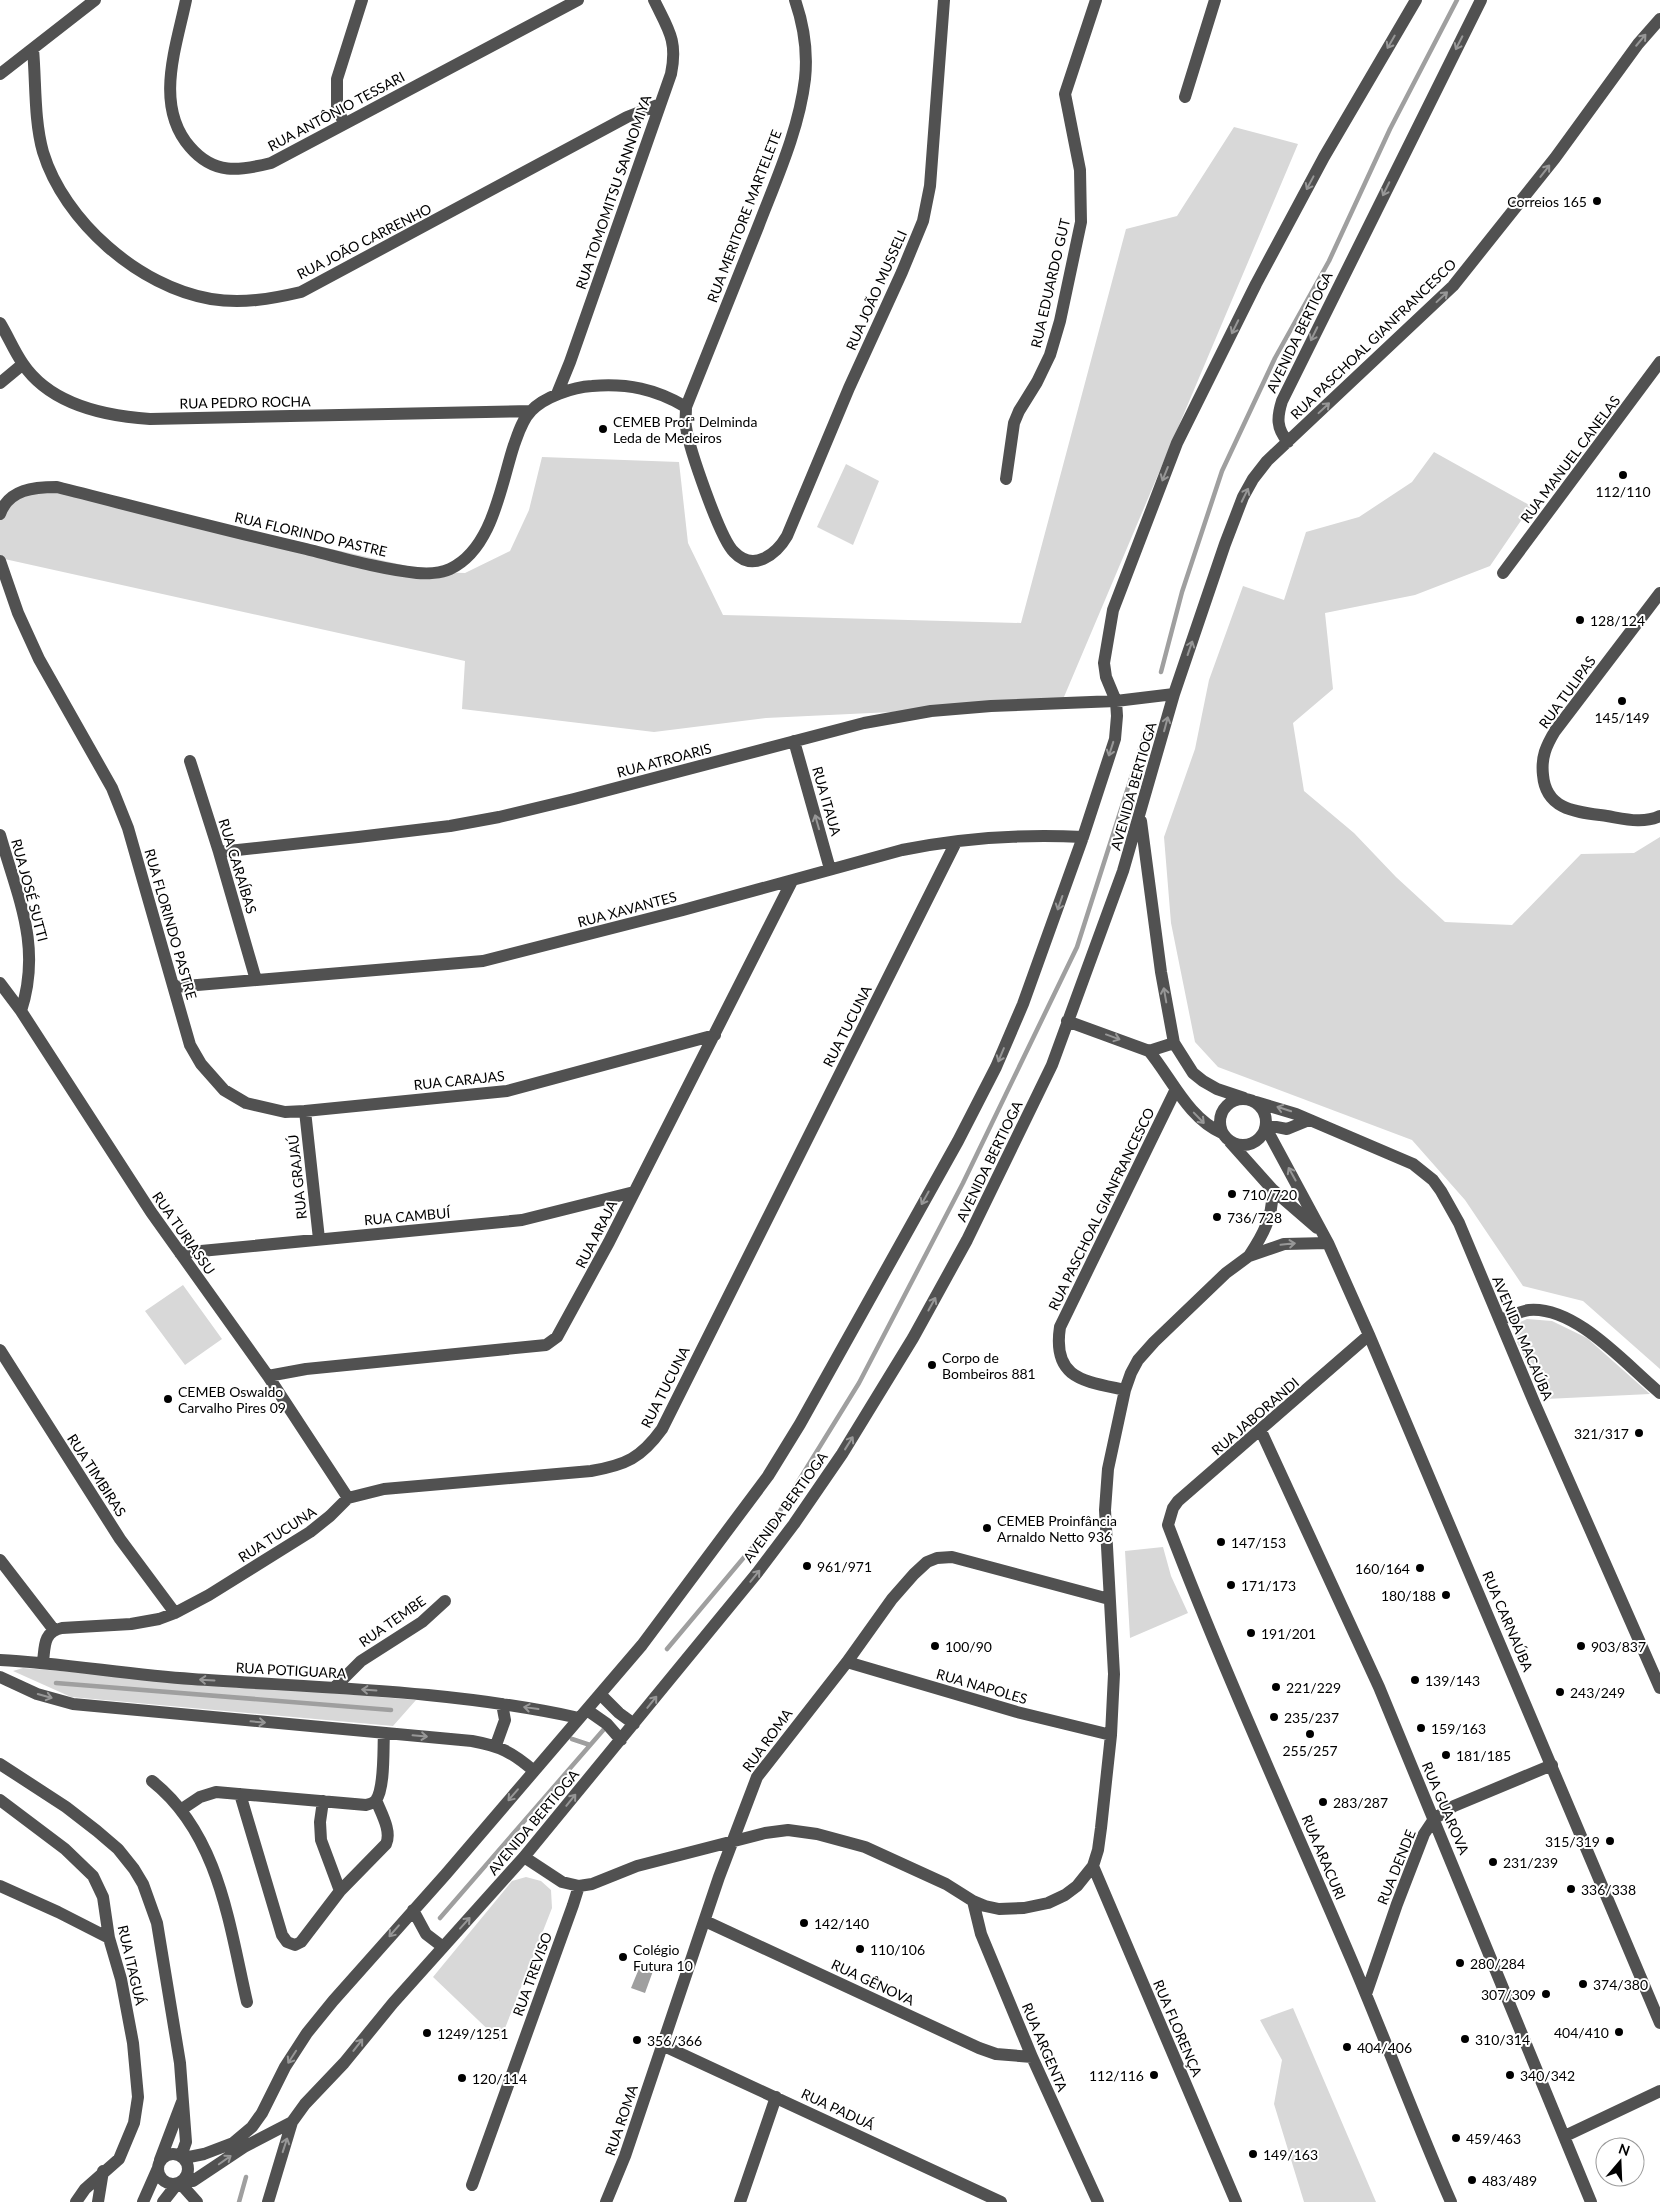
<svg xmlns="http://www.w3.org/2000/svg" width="1660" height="2202" viewBox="0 0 1660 2202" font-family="Lato,sans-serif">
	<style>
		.green { fill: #d8d8d8 }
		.water { fill: #9f9f9f }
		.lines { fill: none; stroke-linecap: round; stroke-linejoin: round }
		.stream { stroke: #9f9f9f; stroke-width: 4.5 }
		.minor { stroke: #515151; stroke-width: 12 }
		.oneway { stroke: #979797 }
		.poi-dot { fill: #000; stroke: #fff; stroke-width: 2 }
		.labels { text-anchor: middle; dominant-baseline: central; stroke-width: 4; stroke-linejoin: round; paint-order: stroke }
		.street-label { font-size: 14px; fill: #000; stroke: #fff }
		.poi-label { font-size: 14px; fill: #000; stroke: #fff; text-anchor: start }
	</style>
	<rect width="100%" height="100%" fill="#fff"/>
	<path class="green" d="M 1234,127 L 1298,144 L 1061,704 L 766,718 L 654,732 L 462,709 L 465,661 L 0,558 L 0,520 L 24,490 L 57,487 L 434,572 L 465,573 L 510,551 L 529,510 L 542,457 L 679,462 L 688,543 L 723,615 L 1021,623 L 1126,229 L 1177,216 Z
		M 1434,452 L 1531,506 L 1490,566 L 1415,595 L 1325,613 L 1333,689 L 1293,723 L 1304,791 L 1354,833 L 1396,877 L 1445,922 L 1512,925 L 1581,854 L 1634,853 L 1660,837 L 1660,1369 L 1583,1301 L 1523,1286 L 1465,1200 L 1412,1140 L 1218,1067 L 1195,1042 L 1171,923 L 1164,837 L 1195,749 L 1209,680 L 1243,586 L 1284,600 L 1306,532 L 1359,517 L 1412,482 Z
		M 846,464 L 879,481 L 853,545 L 817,527 Z
		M 183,1285 L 222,1339 L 185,1365 L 145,1311 Z
		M 1527,1319 L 1552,1321 L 1587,1338 L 1650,1394 L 1546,1399 L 1516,1340 L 1516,1324 Z
		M 1163,1547 L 1171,1576 L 1188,1613 L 1130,1638 L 1125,1551 Z
		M 23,1668 L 416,1700 L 393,1726 L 71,1697 L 13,1671 Z
		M 526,1877 L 541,1881 L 551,1890 L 552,1908 L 500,2041 L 433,1977 L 512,1881 Z
		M 1293,2008 L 1376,2202 L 1304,2202 L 1274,2104 L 1282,2060 L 1260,2020 Z"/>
	<path class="water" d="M 640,1966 L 653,1971 L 645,1993 L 631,1988 Z"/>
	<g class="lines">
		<path class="stream" d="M 1161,672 L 1182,592 L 1222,471 L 1275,358 L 1329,261 L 1390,129 L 1457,0
			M 667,1649 L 772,1524 L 859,1383 L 963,1183 L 1077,947 L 1148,725
			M 56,1683 L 391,1710
			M 572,1739 L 590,1745
			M 440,1918 L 605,1728
			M 239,2202 L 246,2177"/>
		<path class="minor" d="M 186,0 C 176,48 154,106 190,147 C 214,175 239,171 271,163 L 578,0
			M 795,0 C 804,26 808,51 805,79 C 799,130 776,180 758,227 C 734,287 710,347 686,407 C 686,414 685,421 686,427 C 689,448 720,539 734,552 C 753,572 776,555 787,536 L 849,388 L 902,272 L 923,221 L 930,186 L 944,0
			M 33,49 C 36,83 34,120 43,152 C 64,221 139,287 211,299 C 242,304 271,299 301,292 L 627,117 L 660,104
			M 0,74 L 95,0
			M 1185,97 L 1215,0
			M 344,123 L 337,108 L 337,79 L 362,0
			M 0,323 C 8,336 14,351 23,364 C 50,404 104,416 150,419 L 531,411
			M 0,383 L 23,364
			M 557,394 L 570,362 L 671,74 C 678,40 668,29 654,0
			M 1288,442 C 1276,428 1277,417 1282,401 L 1481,0
			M 1006,479 L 1014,423 L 1019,411 L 1037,382 L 1050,355 L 1060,321 L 1081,222 L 1080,170 L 1065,94 L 1096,0
			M 0,514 C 9,489 34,487 57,487 C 140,508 223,530 306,549 C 342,558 380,569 417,573 C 427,574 441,573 450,569 C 493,549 501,484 514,445 C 518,434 522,420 531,411 C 544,397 573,387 592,386 C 627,383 656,389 686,407
			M 0,561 L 18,613 L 39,659 L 112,788 L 128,828 L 190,1045 L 201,1064 L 224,1090 L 246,1103 L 285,1112 L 305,1111 L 507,1091 L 715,1035
			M 1503,573 L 1660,362
			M 1660,593 L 1555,731 C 1546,746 1541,757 1543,775 C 1546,811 1578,812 1607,816 C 1625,819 1643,824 1660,816
			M 794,741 L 830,869
			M 190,761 L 219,852 L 256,980
			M 1141,821 L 1161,972 L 1174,1043 L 1193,1073 L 1203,1081 L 1217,1089 L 1244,1098
			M 0,835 C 18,898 42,946 21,1011
			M 219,852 L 358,837 L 450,826 L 499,817 L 574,799 L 864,723 L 931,711 L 991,706 L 1116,701 L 1174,694
			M 0,983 L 21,1011 L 151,1212 L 268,1376 L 348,1498
			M 174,987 L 483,961 L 683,910 L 902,850 C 961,838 1023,834 1083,837
			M 1067,1021 L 1149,1051 L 1174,1043
			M 1149,1051 C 1172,1079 1188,1118 1222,1133
			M1220 1122a23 23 0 1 1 46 0a23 23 0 1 1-46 0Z
			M 1256,1102 L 1296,1114 L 1413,1164 L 1433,1180 L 1441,1191 L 1459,1223 L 1534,1402 L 1660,1688
			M 305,1111 L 319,1239
			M 1266,1125 L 1287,1129 L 1309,1120
			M 1266,1128 L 1328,1243 L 1369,1335 L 1660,2023
			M 1230,1142 L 1272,1189 L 1317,1228
			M 180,1253 L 522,1220 L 634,1192
			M 1249,1256 C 1263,1235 1274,1215 1272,1189
			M 1500,1320 C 1509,1317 1520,1311 1529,1310 C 1576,1306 1626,1365 1660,1393
			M 1369,1335 L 1178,1501 L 1173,1508 L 1168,1525 C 1224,1672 1290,1816 1352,1961 C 1386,2041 1416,2122 1451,2202
			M 0,1350 L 120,1539 L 175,1613
			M 268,1376 L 306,1369 L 546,1345 L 557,1337 L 609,1242 L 792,881
			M 1125,1390 C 1084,1381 1052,1379 1060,1327 L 1176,1089
			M 1261,1431 L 1379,1687 L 1591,2202
			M 0,1560 L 54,1630
			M 0,1660 C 64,1663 128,1675 192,1679 C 321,1688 452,1690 579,1718
			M 43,1662 C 45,1646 43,1632 62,1628 L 131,1624 L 159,1619 L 175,1613 L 209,1595 L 310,1532 L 330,1516 L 348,1498 L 384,1489 L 591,1471 C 626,1465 641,1458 662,1429 L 956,842
			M 847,1662 L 1017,1712 L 1111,1735
			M 0,1677 L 37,1694 L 73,1704 L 472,1741 C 500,1746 512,1752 534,1771
			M 335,1687 L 361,1661 L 422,1622 L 445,1601
			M 600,1694 L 619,1713 L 634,1724
			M 587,1710 L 607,1724 L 621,1740
			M 496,1745 L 505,1720 L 502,1704
			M 0,1764 L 66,1807 L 97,1831 L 118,1849 L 134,1869 L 143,1884 L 157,1923 L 180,2063 L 186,2142 L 181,2156
			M 152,1781 C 219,1834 229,1924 247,2002
			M 240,1794 L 282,1935 L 287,1942 L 295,1945 L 301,1942 L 340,1891 L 386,1844 C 392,1831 381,1813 376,1800
			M 0,1800 L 65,1849 L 93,1876 L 103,1897 L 109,1938 L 121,1979 L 133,2043 L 138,2097 L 134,2123 L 119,2159 L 85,2189 L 76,2202
			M 323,1801 L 320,1822 L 321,1840 L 340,1891
			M 182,1809 L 200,1797 L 216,1792 L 366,1805 C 370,1804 374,1803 376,1800 C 385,1788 383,1748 384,1733
			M 524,1857 L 562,1882 L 579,1886 L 592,1884 L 637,1866 L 765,1833 L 788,1830 L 817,1834 L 865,1847 L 946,1884 L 973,1901 L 985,1906 L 999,1909 L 1024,1908 L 1048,1903 L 1065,1895 L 1077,1886 L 1093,1866 L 1098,1850 L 1101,1828 L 1111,1735 L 1114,1674 L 1105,1510 L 1108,1469 L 1125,1390 L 1131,1373 L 1138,1360 L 1154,1342 L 1226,1273 L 1249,1256 L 1284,1244 L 1328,1243
			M 1093,1866 L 1236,2202
			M 0,1886 L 58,1912 L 109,1938
			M 973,1901 L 981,1934 L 1032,2057 L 1098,2202
			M 413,1910 L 426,1934 L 443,1947
			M 705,1921 L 979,2048 L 996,2054 L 1032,2057
			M 1366,1994 L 1397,1904 L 1424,1834 L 1434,1819 L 1454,1806 L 1552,1765
			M 662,2045 L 1001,2202
			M 1565,2136 L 1660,2091
			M158 2169a15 15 0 1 1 30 0a15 15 0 1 1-30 0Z
			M 184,2158 L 204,2154 L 233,2143 L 252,2127 L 262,2113 L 285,2067 L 307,2033 L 333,2001 L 446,1874 L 642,1645 L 768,1476 L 800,1424 L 958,1141 L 996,1067 L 1023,1004 L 1083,837 L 1115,739 L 1117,716 L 1116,701 L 1106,677 L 1104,663 L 1113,610 L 1177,443 L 1256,284 L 1324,157 L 1416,0
			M 160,2160 L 182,2102
			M 183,2181 L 193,2181 L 244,2147 L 292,2122
			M 180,2183 L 197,2202
			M 472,2185 L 573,1905 L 579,1886
			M 98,2202 L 103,2171
			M 143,2202 L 158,2168
			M 163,2202 L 177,2184
			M 268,2202 L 292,2122 L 305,2104 L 344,2063 L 393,2003 L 524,1857 L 757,1573 L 794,1524 L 842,1454 L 913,1338 L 967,1240 L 1052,1065 L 1123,871 L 1174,694 L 1225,544 L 1243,497 L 1253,479 L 1267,461 L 1453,286 L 1555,158 L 1638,44 L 1660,19
			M 606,2202 L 625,2156 L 719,1877 L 757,1777 L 847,1662 L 892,1599 L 914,1574 L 927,1562 L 937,1558 L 952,1557 L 1109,1599
			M 740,2202 L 776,2097"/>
	</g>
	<defs><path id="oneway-shaft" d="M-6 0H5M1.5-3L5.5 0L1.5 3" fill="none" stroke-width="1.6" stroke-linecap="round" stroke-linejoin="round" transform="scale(1.25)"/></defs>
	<g class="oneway">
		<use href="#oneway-shaft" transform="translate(1641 40) rotate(-50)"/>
		<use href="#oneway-shaft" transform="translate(1391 42) rotate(120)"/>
		<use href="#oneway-shaft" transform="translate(1459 43) rotate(117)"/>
		<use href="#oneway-shaft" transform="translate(1545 171) rotate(-52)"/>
		<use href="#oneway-shaft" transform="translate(1310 183) rotate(118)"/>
		<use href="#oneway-shaft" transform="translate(1386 189) rotate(116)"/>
		<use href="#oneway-shaft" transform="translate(1442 297) rotate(-43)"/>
		<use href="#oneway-shaft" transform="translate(1235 327) rotate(116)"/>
		<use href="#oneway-shaft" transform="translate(1314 334) rotate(116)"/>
		<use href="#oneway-shaft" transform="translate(1324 408) rotate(-43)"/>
		<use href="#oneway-shaft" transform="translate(1165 474) rotate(112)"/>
		<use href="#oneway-shaft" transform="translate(1245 495) rotate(-64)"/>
		<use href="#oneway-shaft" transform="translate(1190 648) rotate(-71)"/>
		<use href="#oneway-shaft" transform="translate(1166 724) rotate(-75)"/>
		<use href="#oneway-shaft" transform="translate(1111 749) rotate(108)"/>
		<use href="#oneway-shaft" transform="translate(817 822) rotate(-106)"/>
		<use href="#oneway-shaft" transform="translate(1060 903) rotate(109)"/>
		<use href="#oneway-shaft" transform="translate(1165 995) rotate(-100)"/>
		<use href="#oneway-shaft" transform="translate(1113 1037) rotate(20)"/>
		<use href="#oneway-shaft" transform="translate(1001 1055) rotate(113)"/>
		<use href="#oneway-shaft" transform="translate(1284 1109) rotate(-162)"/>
		<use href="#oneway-shaft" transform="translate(1199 1118) rotate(46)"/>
		<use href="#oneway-shaft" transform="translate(1292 1174) rotate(-119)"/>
		<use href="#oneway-shaft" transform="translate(925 1198) rotate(119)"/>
		<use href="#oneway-shaft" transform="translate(1288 1244) rotate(-6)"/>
		<use href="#oneway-shaft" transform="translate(932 1304) rotate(-61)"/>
		<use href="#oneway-shaft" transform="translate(849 1443) rotate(-58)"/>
		<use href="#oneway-shaft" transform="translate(755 1576) rotate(-51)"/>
		<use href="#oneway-shaft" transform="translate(207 1680) rotate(-177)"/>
		<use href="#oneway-shaft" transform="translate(369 1690) rotate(-176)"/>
		<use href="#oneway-shaft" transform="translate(45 1696) rotate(16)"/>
		<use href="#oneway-shaft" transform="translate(652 1702) rotate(-51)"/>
		<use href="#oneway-shaft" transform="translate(531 1708) rotate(-172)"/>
		<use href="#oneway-shaft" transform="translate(258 1722) rotate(5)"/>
		<use href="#oneway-shaft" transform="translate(420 1736) rotate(5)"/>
		<use href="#oneway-shaft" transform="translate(513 1795) rotate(131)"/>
		<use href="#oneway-shaft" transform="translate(571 1800) rotate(-51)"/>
		<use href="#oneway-shaft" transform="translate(465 1923) rotate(-48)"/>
		<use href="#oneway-shaft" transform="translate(394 1931) rotate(131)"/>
		<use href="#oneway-shaft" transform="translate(358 2045) rotate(-52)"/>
		<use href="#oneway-shaft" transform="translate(292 2057) rotate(123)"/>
		<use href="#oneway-shaft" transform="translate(285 2145) rotate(-72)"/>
		<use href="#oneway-shaft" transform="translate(225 2160) rotate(-35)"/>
	</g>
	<g class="poi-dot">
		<circle cx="1597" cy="201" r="5"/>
		<circle cx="603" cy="429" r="5"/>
		<circle cx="1623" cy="475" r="5"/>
		<circle cx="1580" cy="620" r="5"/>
		<circle cx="1622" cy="701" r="5"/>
		<circle cx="1232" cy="1194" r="5"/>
		<circle cx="1217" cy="1217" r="5"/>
		<circle cx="932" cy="1365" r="5"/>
		<circle cx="168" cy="1399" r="5"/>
		<circle cx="1639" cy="1433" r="5"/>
		<circle cx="987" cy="1528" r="5"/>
		<circle cx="1221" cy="1542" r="5"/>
		<circle cx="807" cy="1566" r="5"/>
		<circle cx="1420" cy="1568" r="5"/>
		<circle cx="1231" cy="1585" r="5"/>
		<circle cx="1446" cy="1595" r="5"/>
		<circle cx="1251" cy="1633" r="5"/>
		<circle cx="935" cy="1646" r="5"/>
		<circle cx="1581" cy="1646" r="5"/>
		<circle cx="1415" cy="1680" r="5"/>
		<circle cx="1276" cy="1687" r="5"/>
		<circle cx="1560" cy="1692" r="5"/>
		<circle cx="1274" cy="1717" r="5"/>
		<circle cx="1421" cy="1728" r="5"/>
		<circle cx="1310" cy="1734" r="5"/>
		<circle cx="1446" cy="1755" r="5"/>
		<circle cx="1323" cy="1802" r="5"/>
		<circle cx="1610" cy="1841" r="5"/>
		<circle cx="1493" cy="1862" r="5"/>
		<circle cx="1571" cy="1889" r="5"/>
		<circle cx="804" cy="1923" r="5"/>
		<circle cx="860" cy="1949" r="5"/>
		<circle cx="623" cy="1957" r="5"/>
		<circle cx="1460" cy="1963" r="5"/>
		<circle cx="1583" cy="1984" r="5"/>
		<circle cx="1546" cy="1994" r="5"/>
		<circle cx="1619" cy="2032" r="5"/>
		<circle cx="427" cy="2033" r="5"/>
		<circle cx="1465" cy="2039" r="5"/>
		<circle cx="637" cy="2040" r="5"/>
		<circle cx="1347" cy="2047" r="5"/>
		<circle cx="1154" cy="2075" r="5"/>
		<circle cx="1510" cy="2075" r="5"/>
		<circle cx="462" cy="2078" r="5"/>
		<circle cx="1456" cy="2138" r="5"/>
		<circle cx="1253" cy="2154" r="5"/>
		<circle cx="1472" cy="2180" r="5"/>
	</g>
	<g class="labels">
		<g class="street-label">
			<text transform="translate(336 111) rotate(-28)">RUA ANTÔNIO TESSARI</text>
			<text transform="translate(613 192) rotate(-71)">RUA TOMOMITSU SANNOMIYA</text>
			<text transform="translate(744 216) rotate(-69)">RUA MERITORE MARTELETE</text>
			<text transform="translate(364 241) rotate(-27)">RUA JOÃO CARRENHO</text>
			<text transform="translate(1050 283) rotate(-77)">RUA EDUARDO GUT</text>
			<text transform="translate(876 290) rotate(-66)">RUA JOÃO MUSSELI</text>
			<text transform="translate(1299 332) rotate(-64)">AVENIDA BERTIOGA</text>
			<text transform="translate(1373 339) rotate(-44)">RUA PASCHOAL GIANFRANCESCO</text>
			<text transform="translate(245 402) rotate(-1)">RUA PEDRO ROCHA</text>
			<text transform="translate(1570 459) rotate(-53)">RUA MANUEL CANELAS</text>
			<text transform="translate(311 534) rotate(13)">RUA FLORINDO PASTRE</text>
			<text transform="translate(1567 692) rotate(-54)">RUA TULIPAS</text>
			<text transform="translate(664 760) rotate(-15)">RUA ATROARIS</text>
			<text transform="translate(1133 786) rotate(-74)">AVENIDA BERTIOGA</text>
			<text transform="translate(827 801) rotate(74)">RUA ITAUA</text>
			<text transform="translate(238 866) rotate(73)">RUA CARAÍBAS</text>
			<text transform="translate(30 890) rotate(75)">RUA JOSÉ SUTTI</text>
			<text transform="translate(627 909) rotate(-15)">RUA XAVANTES</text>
			<text transform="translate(171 924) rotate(74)">RUA FLORINDO PASTRE</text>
			<text transform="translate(847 1026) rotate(-63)">RUA TUCUNA</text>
			<text transform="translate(459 1080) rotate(-6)">RUA CARAJAS</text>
			<text transform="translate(989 1161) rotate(-64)">AVENIDA BERTIOGA</text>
			<text transform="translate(297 1177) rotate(-96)">RUA GRAJAÚ</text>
			<text transform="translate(1101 1209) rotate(-64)">RUA PASCHOAL GIANFRANCESCO</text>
			<text transform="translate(407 1216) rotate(-5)">RUA CAMBUÍ</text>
			<text transform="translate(184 1233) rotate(55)">RUA TURIASSU</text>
			<text transform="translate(596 1234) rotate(-63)">RUA ARAJA</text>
			<text transform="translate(1523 1338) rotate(67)">AVENIDA MACAÚBA</text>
			<text transform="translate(665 1387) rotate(-63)">RUA TUCUNA</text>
			<text transform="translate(1255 1416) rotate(-41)">RUA JABORANDI</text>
			<text transform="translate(97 1475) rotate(57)">RUA TIMBIRAS</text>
			<text transform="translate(785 1507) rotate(-54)">AVENIDA BERTIOGA</text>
			<text transform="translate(277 1534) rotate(-33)">RUA TUCUNA</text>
			<text transform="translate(392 1621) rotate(-35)">RUA TEMBE</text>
			<text transform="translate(1508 1621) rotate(67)">RUA CARNAÚBA</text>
			<text transform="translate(291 1670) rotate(3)">RUA POTIGUARA</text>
			<text transform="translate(982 1686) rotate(16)">RUA NAPOLES</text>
			<text transform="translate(767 1740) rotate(-54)">RUA ROMA</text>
			<text transform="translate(1446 1808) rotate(67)">RUA GUAROVA</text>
			<text transform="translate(533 1822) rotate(-50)">AVENIDA BERTIOGA</text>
			<text transform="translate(1324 1857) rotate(67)">RUA ARACURI</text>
			<text transform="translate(1396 1867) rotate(-68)">RUA DENDE</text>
			<text transform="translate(132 1965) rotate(77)">RUA ITAGUÁ</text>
			<text transform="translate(532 1974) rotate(-70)">RUA TREVISO</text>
			<text transform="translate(873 1982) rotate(25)">RUA GÊNOVA</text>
			<text transform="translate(1178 2028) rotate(67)">RUA FLORENÇA</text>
			<text transform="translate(1045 2047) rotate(67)">RUA ARGENTA</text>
			<text transform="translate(838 2109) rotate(25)">RUA PADUÁ</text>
			<text transform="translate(621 2120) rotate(-71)">RUA ROMA</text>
		</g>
		<g class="poi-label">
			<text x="1587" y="201" text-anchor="end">Correios 165</text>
			<text x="613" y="421">CEMEB Profª Delminda<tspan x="613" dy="16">Leda de Medeiros</tspan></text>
			<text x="1623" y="491" text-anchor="middle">112/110</text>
			<text x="1590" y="620">128/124</text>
			<text x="1622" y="717" text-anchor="middle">145/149</text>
			<text x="1242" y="1194">710/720</text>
			<text x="1227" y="1217">736/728</text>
			<text x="942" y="1357">Corpo de<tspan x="942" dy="16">Bombeiros 881</tspan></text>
			<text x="178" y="1391">CEMEB Oswaldo<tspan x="178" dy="16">Carvalho Pires 09</tspan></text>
			<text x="1629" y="1433" text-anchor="end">321/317</text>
			<text x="997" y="1520">CEMEB Proinfância<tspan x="997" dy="16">Arnaldo Netto 936</tspan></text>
			<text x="1231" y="1542">147/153</text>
			<text x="817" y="1566">961/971</text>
			<text x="1410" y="1568" text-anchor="end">160/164</text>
			<text x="1241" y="1585">171/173</text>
			<text x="1436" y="1595" text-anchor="end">180/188</text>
			<text x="1261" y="1633">191/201</text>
			<text x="945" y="1646">100/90</text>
			<text x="1591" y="1646">903/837</text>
			<text x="1425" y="1680">139/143</text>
			<text x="1286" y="1687">221/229</text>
			<text x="1570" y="1692">243/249</text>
			<text x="1284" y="1717">235/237</text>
			<text x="1431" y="1728">159/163</text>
			<text x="1310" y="1750" text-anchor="middle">255/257</text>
			<text x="1456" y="1755">181/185</text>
			<text x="1333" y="1802">283/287</text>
			<text x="1600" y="1841" text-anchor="end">315/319</text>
			<text x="1503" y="1862">231/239</text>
			<text x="1581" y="1889">336/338</text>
			<text x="814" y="1923">142/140</text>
			<text x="633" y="1949">Colégio<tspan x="633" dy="16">Futura 10</tspan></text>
			<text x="870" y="1949">110/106</text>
			<text x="1470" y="1963">280/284</text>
			<text x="1593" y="1984">374/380</text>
			<text x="1536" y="1994" text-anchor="end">307/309</text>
			<text x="1609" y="2032" text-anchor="end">404/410</text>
			<text x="437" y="2033">1249/1251</text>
			<text x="1475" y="2039">310/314</text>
			<text x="647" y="2040">356/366</text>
			<text x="1357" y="2047">404/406</text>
			<text x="1144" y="2075" text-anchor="end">112/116</text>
			<text x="1520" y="2075">340/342</text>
			<text x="472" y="2078">120/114</text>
			<text x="1466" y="2138">459/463</text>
			<text x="1263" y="2154">149/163</text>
			<text x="1482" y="2180">483/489</text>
		</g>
	</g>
	<g transform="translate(1620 2162) rotate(19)"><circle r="24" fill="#ffffff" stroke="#999999"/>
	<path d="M0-4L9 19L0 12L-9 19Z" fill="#000000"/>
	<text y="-8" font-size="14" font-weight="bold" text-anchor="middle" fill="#000000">N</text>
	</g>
</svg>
